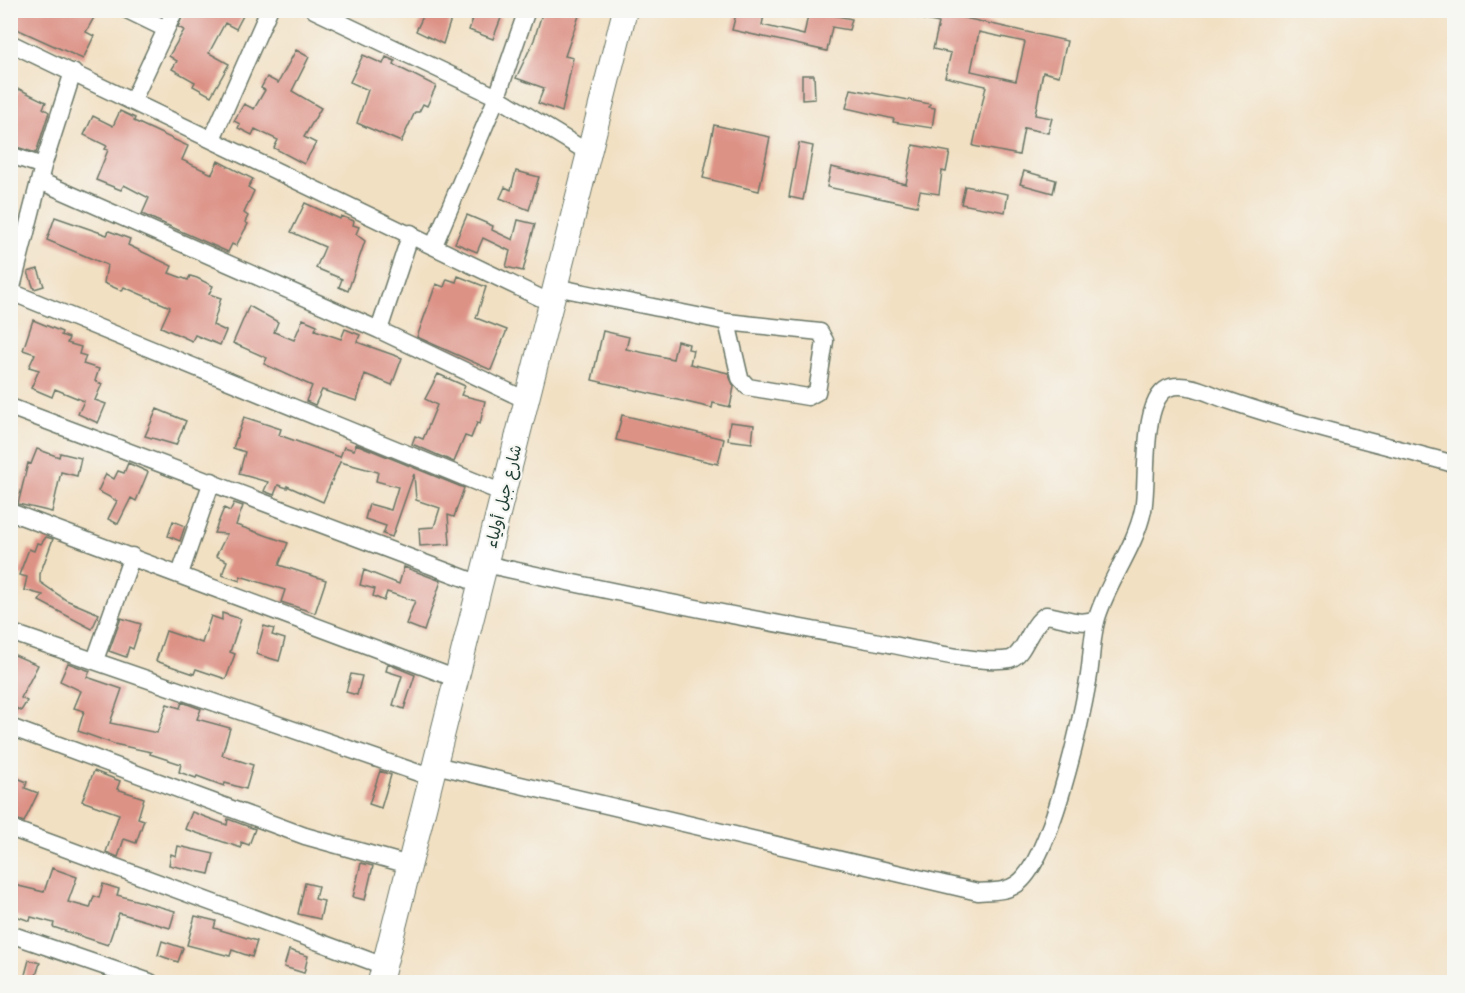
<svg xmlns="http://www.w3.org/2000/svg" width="1465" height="993" viewBox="0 0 1465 993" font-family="'Playpen Sans','Playpen Sans Arabic',sans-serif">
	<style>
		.building { fill: #dd9286; fill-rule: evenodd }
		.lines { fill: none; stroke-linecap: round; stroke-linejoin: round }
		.minor-casing { stroke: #697666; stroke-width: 19 }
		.highway-casing { stroke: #697666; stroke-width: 26 }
		.minor { stroke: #fff; stroke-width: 16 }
		.highway { stroke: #fff; stroke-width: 24 }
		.labels { text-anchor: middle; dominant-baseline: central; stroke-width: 4.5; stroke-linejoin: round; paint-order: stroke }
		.street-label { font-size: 16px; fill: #1f3d34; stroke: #f6f6f2 }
	</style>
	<rect width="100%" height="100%" fill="#f6f6f2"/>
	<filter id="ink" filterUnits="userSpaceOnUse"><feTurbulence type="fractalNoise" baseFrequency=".0167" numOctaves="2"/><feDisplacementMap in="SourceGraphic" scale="12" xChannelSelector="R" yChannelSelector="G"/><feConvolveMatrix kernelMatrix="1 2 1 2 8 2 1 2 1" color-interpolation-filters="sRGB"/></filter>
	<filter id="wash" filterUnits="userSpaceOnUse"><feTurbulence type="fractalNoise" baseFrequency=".008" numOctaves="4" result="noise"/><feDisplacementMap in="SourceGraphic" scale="24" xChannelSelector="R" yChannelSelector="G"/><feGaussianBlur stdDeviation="1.35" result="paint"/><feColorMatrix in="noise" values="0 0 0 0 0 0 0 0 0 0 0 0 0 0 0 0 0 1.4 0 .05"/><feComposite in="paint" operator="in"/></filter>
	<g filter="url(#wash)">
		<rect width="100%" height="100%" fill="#f2e0c3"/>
		<g id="blocks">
			<path class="building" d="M 10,10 L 98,10 L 86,32 L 94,36 L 83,59 L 10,26 Z
				M 185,10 L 246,10 L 236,29 L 225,23 L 209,53 L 229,64 L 211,96 L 193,86 L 195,82 L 172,69 L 177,61 L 169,56 L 184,30 L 178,27 Z
				M 426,10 L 433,10 L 451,19 L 443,44 L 416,31 Z
				M 476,10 L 495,10 L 496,15 L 501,18 L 493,39 L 469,30 Z
				M 543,10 L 581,10 L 565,56 L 573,58 L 562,112 L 538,103 L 544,88 L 516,78 L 534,40 Z
				M 737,10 L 765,10 L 762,25 L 804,35 L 809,10 L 852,19 L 849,30 L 832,27 L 827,51 L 732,30 Z
				M 903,10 L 929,10 L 1067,41 L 1059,76 L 1043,72 L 1035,115 L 1052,118 L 1048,133 L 1024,128 L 1019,155 L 973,146 L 986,86 L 945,77 L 951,53 L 933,49 L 939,23 L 902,15 ZM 979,32 L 1025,42 L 1016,81 L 971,71 Z
				M 296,50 L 309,57 L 292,91 L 321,108 L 304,137 L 316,143 L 304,164 L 274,148 L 278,140 L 255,129 L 252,135 L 238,128 L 240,124 L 234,121 L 244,104 L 254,109 L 265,90 L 261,88 L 267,77 L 278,83 Z
				M 363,55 L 383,64 L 386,57 L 395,61 L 394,65 L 436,86 L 427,106 L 423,104 L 419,112 L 415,112 L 401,142 L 357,123 L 368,90 L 350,82 Z
				M 802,75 L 814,75 L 815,99 L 802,100 Z
				M 19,89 L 46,102 L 43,108 L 49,112 L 36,153 L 10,145 L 10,107 Z
				M 851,89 L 930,104 L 929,107 L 935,108 L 932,128 L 893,122 L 894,119 L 846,108 Z
				M 120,111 L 135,118 L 134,121 L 188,146 L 182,160 L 212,174 L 218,161 L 253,179 L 248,187 L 254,191 L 244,213 L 248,216 L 245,222 L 248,224 L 236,246 L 232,244 L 228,252 L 142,214 L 149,198 L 124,185 L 121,190 L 96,180 L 108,150 L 105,149 L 107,146 L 84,135 L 93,116 L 113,126 Z
				M 714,125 L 770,137 L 759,191 L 703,178 Z
				M 799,143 L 813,146 L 803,200 L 789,197 Z
				M 913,145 L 950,152 L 946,172 L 942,171 L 939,194 L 920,191 L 917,206 L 827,187 L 831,167 L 906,184 Z
				M 516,171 L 539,177 L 529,210 L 500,198 L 505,187 L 511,190 Z
				M 1024,171 L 1056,180 L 1053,193 L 1020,184 Z
				M 965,186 L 1008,194 L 1005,212 L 961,204 Z
				M 305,203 L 340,219 L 341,216 L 354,221 L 353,225 L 359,227 L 356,234 L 365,241 L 348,291 L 339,287 L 342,279 L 316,268 L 325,247 L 291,232 Z
				M 467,215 L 493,226 L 492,230 L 513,240 L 518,220 L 535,224 L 523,271 L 506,267 L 510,251 L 483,238 L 477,252 L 455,243 Z
				M 55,217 L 107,235 L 109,231 L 130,239 L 128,245 L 172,266 L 169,273 L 188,280 L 190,276 L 197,278 L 213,286 L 209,294 L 221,298 L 213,325 L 226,331 L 220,345 L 195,335 L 192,341 L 161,327 L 170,307 L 124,287 L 122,291 L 104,283 L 107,265 L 47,240 Z
				M 38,269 L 44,286 L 34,289 L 28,272 Z
				M 458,276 L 486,287 L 476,318 L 507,330 L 491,370 L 417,337 L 436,284 L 444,287 L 447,279 L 456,282 Z
				M 249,306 L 278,322 L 274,332 L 294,340 L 303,319 L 317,325 L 315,330 L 341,339 L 345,329 L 360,335 L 357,342 L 402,358 L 392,385 L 365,374 L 357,401 L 322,390 L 315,405 L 306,401 L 312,386 L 264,364 L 267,358 L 233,343 Z
				M 33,320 L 62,332 L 61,335 L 69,338 L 67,343 L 81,347 L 79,354 L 86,356 L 83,364 L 99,369 L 95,381 L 102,384 L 95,400 L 106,404 L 98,423 L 78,414 L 84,401 L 55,389 L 52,397 L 31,388 L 39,370 L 29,367 L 35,354 L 23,350 Z
				M 603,331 L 629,337 L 626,349 L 673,359 L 677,341 L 689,344 L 688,349 L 693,350 L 690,364 L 728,373 L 734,387 L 730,407 L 713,403 L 712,408 L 592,380 Z
				M 438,374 L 465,386 L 461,395 L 485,401 L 480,424 L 477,423 L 471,438 L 465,436 L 454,462 L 412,444 L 415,436 L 423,439 L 437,405 L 425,399 Z
				M 157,409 L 186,421 L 176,445 L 145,436 Z
				M 622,415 L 724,439 L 718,464 L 616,440 Z
				M 244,417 L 281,429 L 279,435 L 340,457 L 344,447 L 354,450 L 356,444 L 464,488 L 454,517 L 448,515 L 450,544 L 420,546 L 419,528 L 434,527 L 440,508 L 416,500 L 414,474 L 392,537 L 383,534 L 386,526 L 365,519 L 369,504 L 391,510 L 398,487 L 376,481 L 378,472 L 340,462 L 323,502 L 287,486 L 287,488 L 278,485 L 274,495 L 264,491 L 268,482 L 239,474 L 245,452 L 233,448 Z
				M 730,422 L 754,425 L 752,443 L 728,440 Z
				M 37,449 L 59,457 L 60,453 L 81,458 L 77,476 L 61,472 L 52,512 L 18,504 L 28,463 L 31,464 Z
				M 128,463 L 148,472 L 136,501 L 131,498 L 118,524 L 108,519 L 117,501 L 98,491 L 106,474 L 114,479 L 118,471 L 124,473 Z
				M 234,503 L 243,506 L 236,525 L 288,543 L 279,565 L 326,580 L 315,613 L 281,602 L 285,590 L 240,576 L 240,581 L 222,575 L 227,561 L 216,556 L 227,534 L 214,533 L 224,508 L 230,511 Z
				M 173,521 L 185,526 L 180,541 L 168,536 Z
				M 46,537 L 53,539 L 40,574 L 40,582 L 66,600 L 99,614 L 92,629 L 39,601 L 43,595 L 24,590 L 27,577 L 19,575 L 29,549 L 34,551 L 37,543 L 41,544 Z
				M 404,567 L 441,581 L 424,631 L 406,624 L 415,601 L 387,592 L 384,601 L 373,596 L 375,589 L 360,585 L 364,570 L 399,584 Z
				M 222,613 L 241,619 L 230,652 L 235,654 L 226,679 L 196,669 L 194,674 L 156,661 L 166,631 L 202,643 L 211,616 L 222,620 Z
				M 121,618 L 141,624 L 133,649 L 129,647 L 126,657 L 109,651 Z
				M 264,626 L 274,629 L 272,635 L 285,639 L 279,661 L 256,654 Z
				M 10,653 L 38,665 L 21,698 L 27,701 L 21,711 L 16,708 L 11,717 Z
				M 68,663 L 90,671 L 87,677 L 122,689 L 110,723 L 157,733 L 167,704 L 180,708 L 182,702 L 201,709 L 197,719 L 230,728 L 222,755 L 253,765 L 246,789 L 225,783 L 224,786 L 197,776 L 196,778 L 179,772 L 181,764 L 150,754 L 151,752 L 114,744 L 78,731 L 84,711 L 74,708 L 81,691 L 60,681 Z
				M 388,664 L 415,675 L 404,709 L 393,705 L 402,676 L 386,671 Z
				M 351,674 L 362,676 L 357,695 L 346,692 Z
				M 94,771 L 120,781 L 117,789 L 144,798 L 138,818 L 144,820 L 136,843 L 124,839 L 118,857 L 106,852 L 119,814 L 82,801 Z
				M 380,771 L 391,775 L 381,808 L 369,804 Z
				M 10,775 L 27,782 L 25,788 L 38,793 L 24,822 L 10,817 Z
				M 192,812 L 227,825 L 228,819 L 255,829 L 249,845 L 241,842 L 241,848 L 185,829 Z
				M 178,846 L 214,854 L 209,874 L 169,865 L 171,854 L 176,856 Z
				M 361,863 L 373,866 L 365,900 L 353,897 Z
				M 52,868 L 77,877 L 68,902 L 90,908 L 94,896 L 99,898 L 103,884 L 119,889 L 117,895 L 175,911 L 170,928 L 119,913 L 108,945 L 53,927 L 54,923 L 31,917 L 30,921 L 10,914 L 10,884 L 44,892 Z
				M 305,883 L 318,886 L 315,899 L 324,901 L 320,919 L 298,914 Z
				M 195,916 L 216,921 L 214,928 L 257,941 L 252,957 L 232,950 L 230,956 L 187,945 Z
				M 162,941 L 183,948 L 178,962 L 158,955 Z
				M 289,950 L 308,956 L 304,973 L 284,967 Z
				M 29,960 L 40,963 L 34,982 L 23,982 Z"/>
		</g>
	</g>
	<g filter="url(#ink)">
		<use href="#blocks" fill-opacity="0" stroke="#697666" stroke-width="1.5"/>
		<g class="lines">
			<g class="minor-casing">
				<path id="minor" d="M 127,10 L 166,29
					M 314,10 L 497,97 L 589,153
					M 10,43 L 551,303
					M 133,100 L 175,10
					M 212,139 L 269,10
					M 10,155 L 43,166
					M 40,181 L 379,330 L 526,400
					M 434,245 L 497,97 L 527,10
					M 555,287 L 727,322 L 820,332 L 825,341 L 817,392 L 808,397 L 748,387 L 740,378 L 727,322
					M 11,292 L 503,493
					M 10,295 L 43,166 L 73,72
					M 379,330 L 411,233
					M 10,407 L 480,584
					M 10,512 L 457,679
					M 485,564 C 616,593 747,619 879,642 C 909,648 982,665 1010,659 C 1025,655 1029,625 1046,615 C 1064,617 1081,627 1097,618
					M 180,574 L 212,481
					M 10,632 L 433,778
					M 95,660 L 132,556
					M 10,727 L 305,836 L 409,865
					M 435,765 L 978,892 C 991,891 1006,892 1017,884 C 1051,860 1080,725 1088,681 C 1092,661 1091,638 1097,618 C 1108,581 1135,548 1143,510 C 1149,484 1139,396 1171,387 C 1188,382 1212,395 1227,400 C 1302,426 1379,443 1454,464
					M 10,828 L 384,966
					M 10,934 L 150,982"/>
			</g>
			<g class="highway-casing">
				<path id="highway" d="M 380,982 L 625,10"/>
			</g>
			<use href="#minor" class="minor"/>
			<use href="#highway" class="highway"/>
		</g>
	</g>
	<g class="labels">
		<g class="street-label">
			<text transform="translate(502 496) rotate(-76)">شارع جبل أولياء</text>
		</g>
	</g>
	<rect width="1465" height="993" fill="none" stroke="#f6f6f2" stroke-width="36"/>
</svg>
